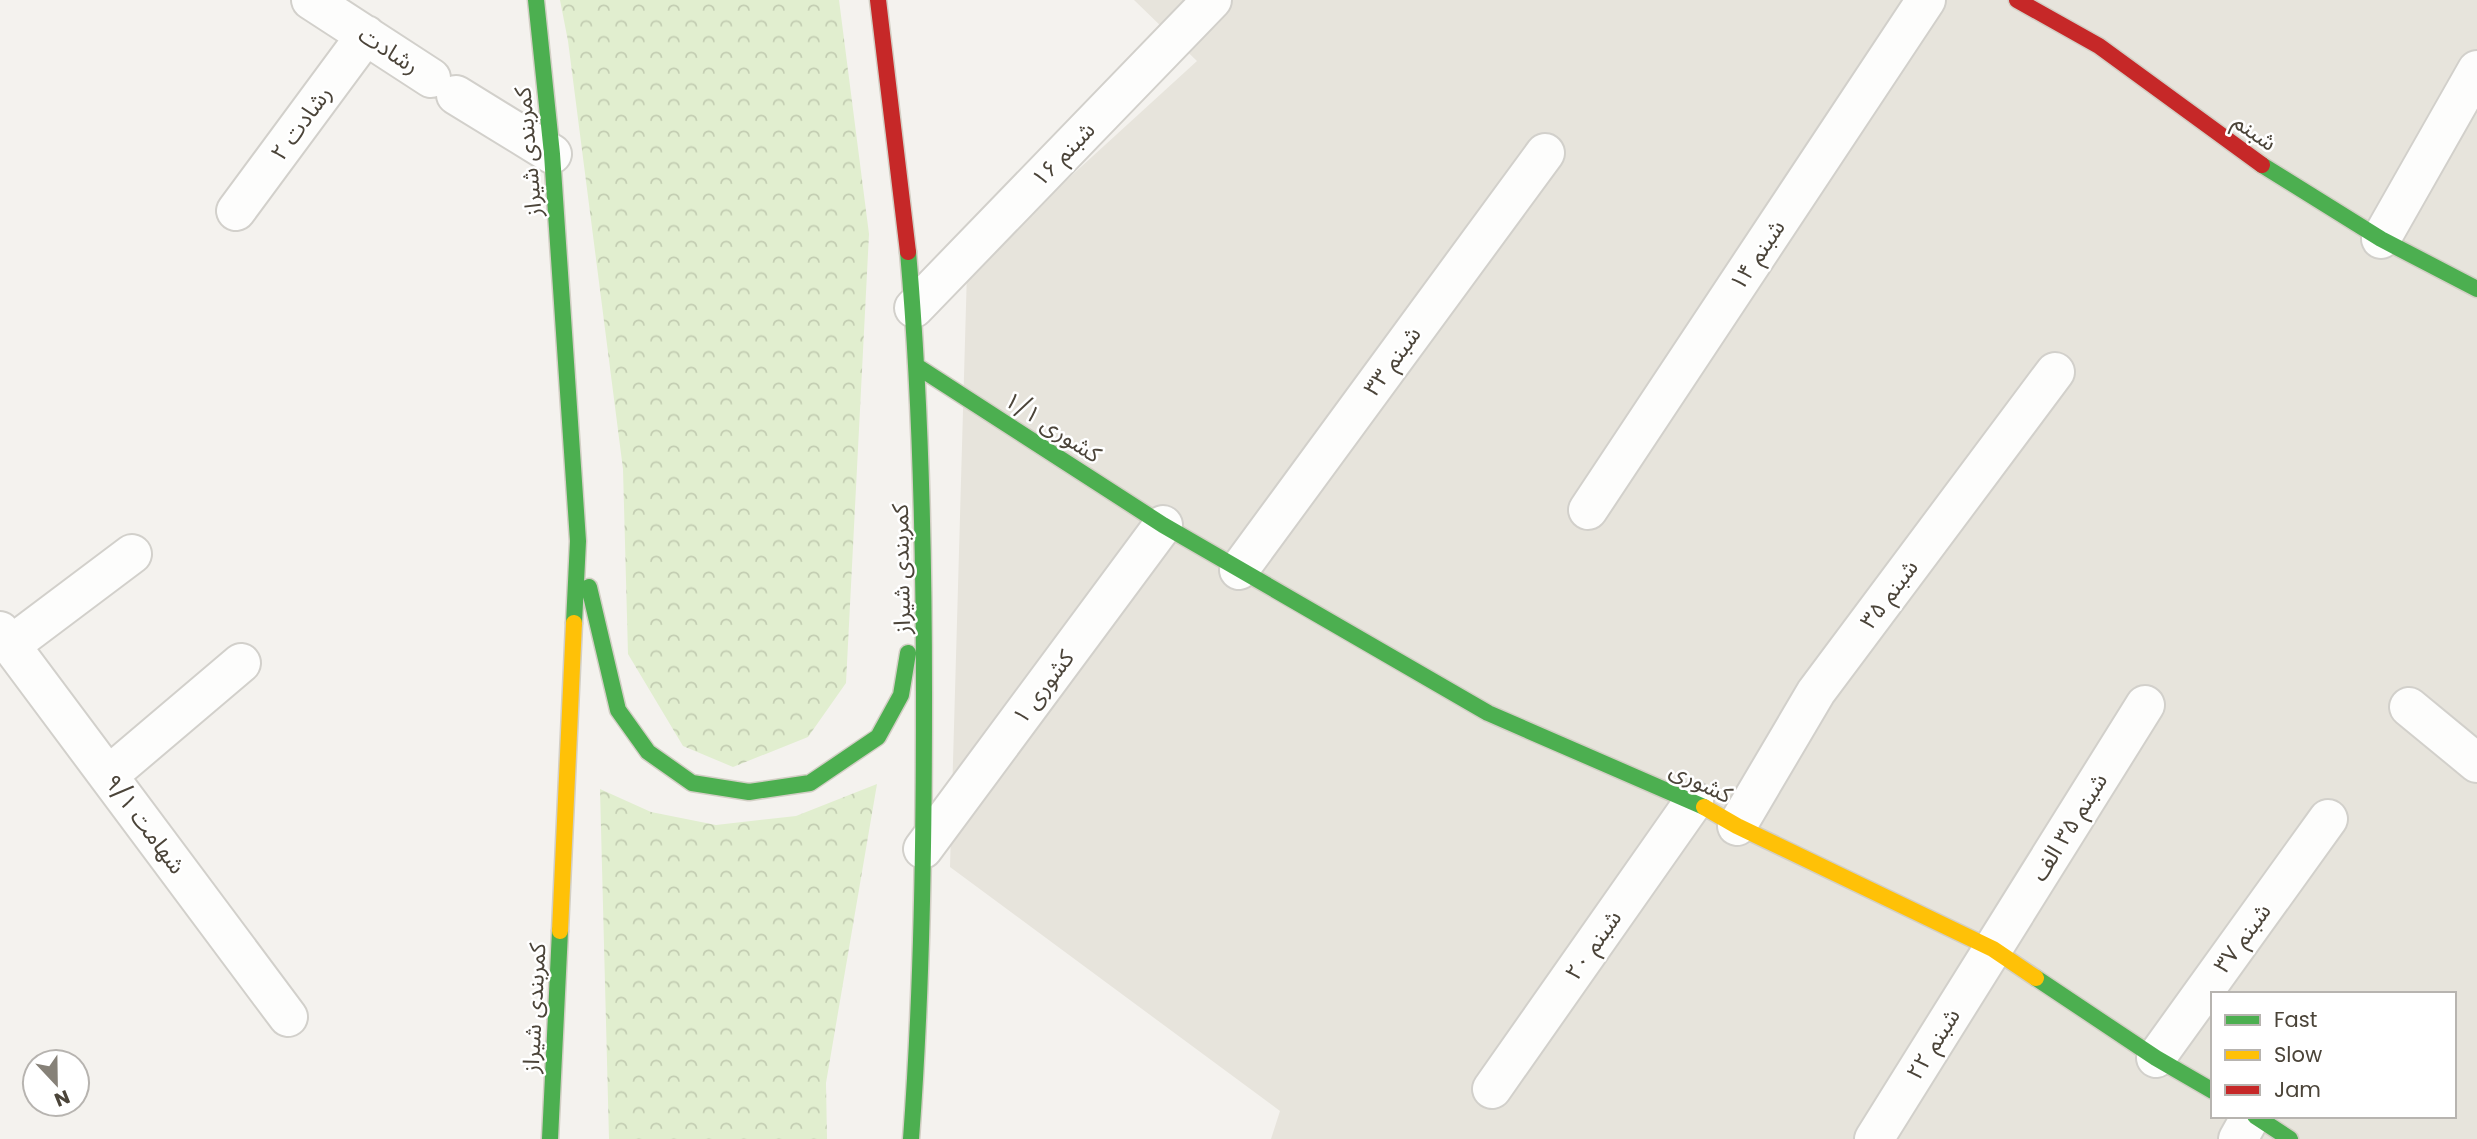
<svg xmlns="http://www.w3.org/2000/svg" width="2477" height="1139" viewBox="0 0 2477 1139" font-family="Poppins,'Noto Sans Arabic',sans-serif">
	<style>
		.residential { fill: #e7e4dc; fill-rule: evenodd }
		.forest { fill: url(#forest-crowns) }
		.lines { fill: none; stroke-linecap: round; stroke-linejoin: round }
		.street-casing { stroke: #d2d0cb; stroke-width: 42 }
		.fast-casing { stroke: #d3cfc5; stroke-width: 19 }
		.slow-casing { stroke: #d3cfc5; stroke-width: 19 }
		.jam-casing { stroke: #d3cfc5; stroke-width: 19 }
		.street { stroke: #fdfdfc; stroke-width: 38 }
		.fast { stroke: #4caf50; stroke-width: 16 }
		.slow { stroke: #ffc107; stroke-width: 16 }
		.jam { stroke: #c62828; stroke-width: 16 }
		.labels { text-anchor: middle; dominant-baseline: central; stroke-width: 5; stroke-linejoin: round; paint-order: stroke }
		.street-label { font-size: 23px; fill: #4b4439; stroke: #fff }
	</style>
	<defs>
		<pattern id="forest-crowns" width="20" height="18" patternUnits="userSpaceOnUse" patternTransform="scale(1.75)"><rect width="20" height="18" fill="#e1eecf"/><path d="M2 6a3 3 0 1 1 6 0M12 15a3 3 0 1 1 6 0" fill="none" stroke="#c3cdb2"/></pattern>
	</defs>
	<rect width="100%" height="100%" fill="#f4f2ee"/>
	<path class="residential" d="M 1134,0 L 2477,0 L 2477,1139 L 1271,1139 L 1280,1111 L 950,867 L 967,271 L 1197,61 ZM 2213,994 L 2454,994 L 2454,1116 L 2213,1116 Z"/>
	<path class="forest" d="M 560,0 L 839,0 L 869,234 L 846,683 L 808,737 L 733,767 L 683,746 L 628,654 L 623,469 L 568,41 Z
		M 877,784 L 826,1083 L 827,1139 L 609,1139 L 600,789 L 651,812 L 716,825 L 796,816 Z"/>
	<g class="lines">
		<g class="street-casing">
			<path id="street" d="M 311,0 L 431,78
				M 456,95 L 552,154
				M 236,211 L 366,35
				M 2381,239 L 2477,70
				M 914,308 L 1212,0
				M 1588,510 L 1926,0
				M 1239,570 L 1545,153
				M 0,631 L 288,1017
				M 11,645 L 132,554
				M 2409,707 L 2477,763
				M 109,775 L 241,663
				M 1737,826 L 1816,692 L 2055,372
				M 923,849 L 1163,525
				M 2156,1058 L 2328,819
				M 1492,1089 L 1694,801
				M 1874,1139 L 2145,705
				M 2238,1139 L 2251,1116"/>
		</g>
		<g class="fast-casing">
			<path id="fast" d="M 536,0 L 552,154 L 578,541 L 574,623
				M 2262,165 L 2381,239 L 2477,289
				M 908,252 C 921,399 924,547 924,695 C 924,843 922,991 911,1139
				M 918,367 L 1163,525 L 1488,713 L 1704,807
				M 589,587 L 618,710 L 648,752 L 692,783 L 749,792 L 810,783 L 878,737 L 901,695 L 908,653
				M 2036,978 L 2156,1058 L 2213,1091
				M 2255,1116 L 2290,1139
				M 550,1139 L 560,931"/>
		</g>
		<g class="slow-casing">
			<path id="slow" d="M 1704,807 L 1737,826 L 1993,949 L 2036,978
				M 560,931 L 574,623"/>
		</g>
		<g class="jam-casing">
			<path id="jam" d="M 878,0 L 908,252
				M 2017,0 L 2099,46 L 2262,165"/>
		</g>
		<use href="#street" class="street"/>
		<use href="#fast" class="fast"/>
		<use href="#slow" class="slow"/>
		<use href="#jam" class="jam"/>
	</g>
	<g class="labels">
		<g class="street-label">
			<text transform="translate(389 50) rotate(33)">رشادت</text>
			<text transform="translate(301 123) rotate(-54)">۲ رشادت</text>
			<text transform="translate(2255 132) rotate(35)">شبنم</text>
			<text transform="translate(528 152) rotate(-95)">کمربندی شیراز</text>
			<text transform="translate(1063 154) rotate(-46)">۱۶ شبنم</text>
			<text transform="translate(1757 255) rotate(-56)">۱۴ شبنم</text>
			<text transform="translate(1392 361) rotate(-54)">۳۳ شبنم</text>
			<text transform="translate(1053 427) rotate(33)">۱/۱ کشوری</text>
			<text transform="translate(901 569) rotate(-91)">کمربندی شیراز</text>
			<text transform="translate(1889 594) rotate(-53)">۳۵ شبنم</text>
			<text transform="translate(1043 687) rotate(-53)">۱ کشوری</text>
			<text transform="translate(1701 782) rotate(26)">کشوری</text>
			<text transform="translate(145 824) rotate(53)">۹/۱ شهامت</text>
			<text transform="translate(2069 827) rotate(-58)">شبنم ۳۵ الف</text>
			<text transform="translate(2242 938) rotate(-54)">۳۷ شبنم</text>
			<text transform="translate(1593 945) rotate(-55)">۲۰ شبنم</text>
			<text transform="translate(534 1008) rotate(-87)">کمربندی شیراز</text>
			<text transform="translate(1933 1044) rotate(-58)">۲۲ شبنم</text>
		</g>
	</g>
	<rect x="2211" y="992" width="245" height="126" fill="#ffffff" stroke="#b7b4b0" stroke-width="2"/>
	<rect x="2225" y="1015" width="35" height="10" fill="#4caf50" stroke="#b7b4b0" stroke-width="2"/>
	<text x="2274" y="1027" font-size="21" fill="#4b4439">Fast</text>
	<rect x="2225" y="1050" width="35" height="10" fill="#ffc107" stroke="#b7b4b0" stroke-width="2"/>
	<text x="2274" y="1062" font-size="21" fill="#4b4439">Slow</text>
	<rect x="2225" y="1085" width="35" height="10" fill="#c62828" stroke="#b7b4b0" stroke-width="2"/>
	<text x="2274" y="1097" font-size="21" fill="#4b4439">Jam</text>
	<g transform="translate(56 1083) rotate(158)"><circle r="33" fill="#ffffff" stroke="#b7b4b0" stroke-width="2"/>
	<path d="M0-5L12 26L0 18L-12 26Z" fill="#868178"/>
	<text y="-10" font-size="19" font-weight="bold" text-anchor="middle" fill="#4b4439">N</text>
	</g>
</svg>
